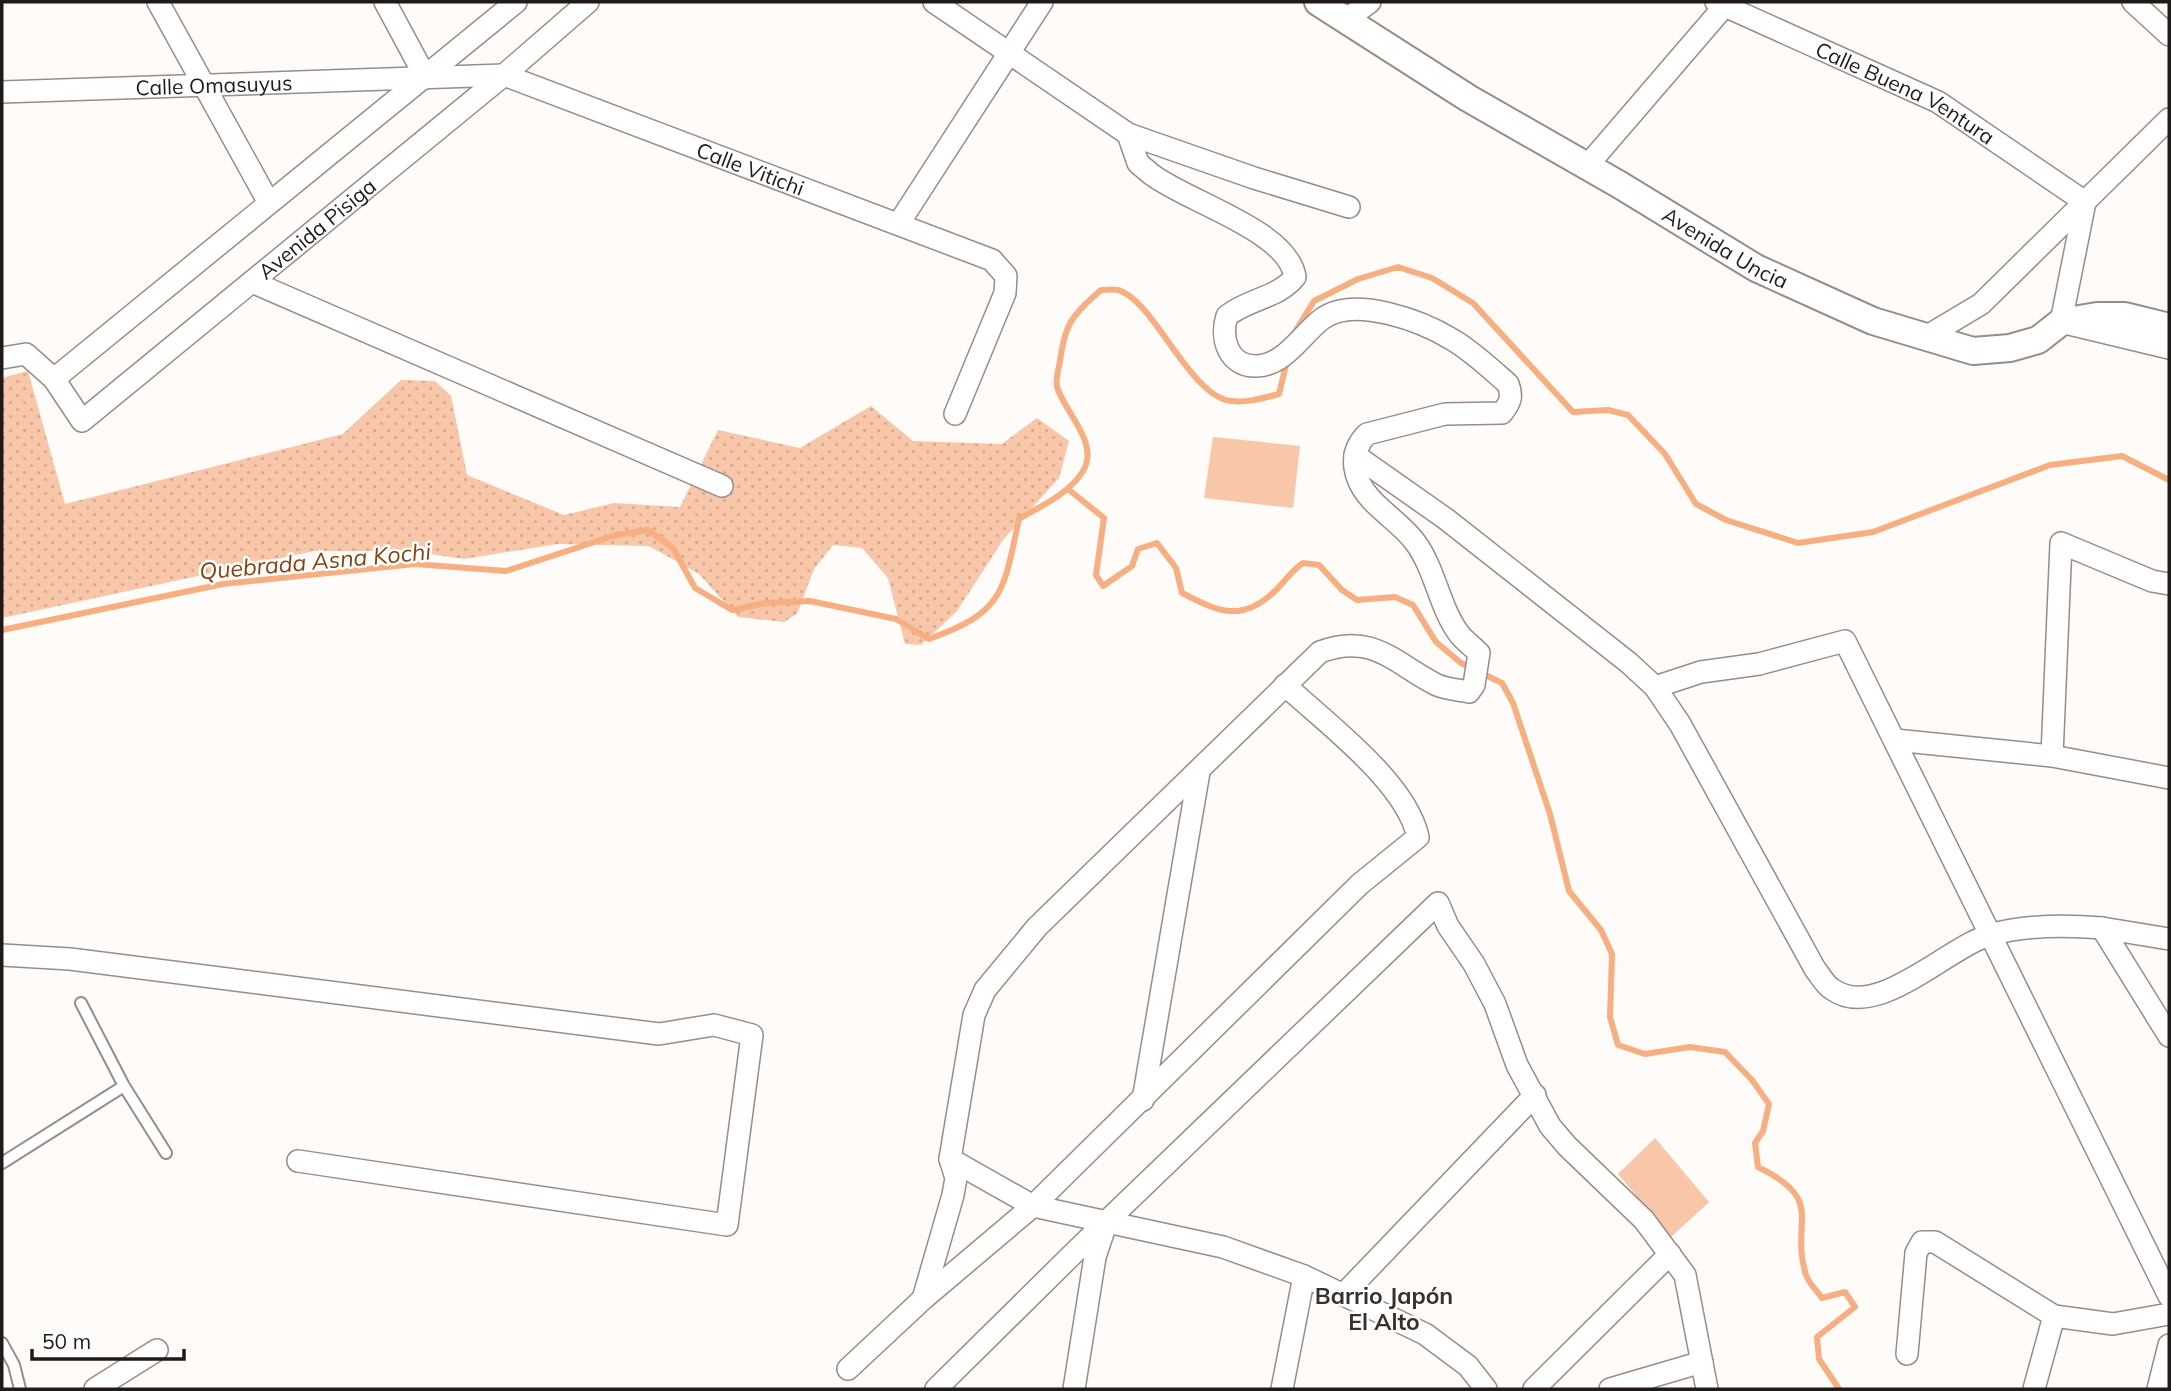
<svg xmlns="http://www.w3.org/2000/svg" width="2171" height="1391" viewBox="0 0 2171 1391" font-family="Mulish,sans-serif">
	<style>
		.grass { fill: url(#grass-dots) }
		.pitch { fill: #f8c6a8 }
		.lines { fill: none; stroke-linecap: round; stroke-linejoin: round }
		.stream { stroke: #f7ae80; stroke-width: 6 }
		.service-casing { stroke: #988c86; stroke-width: 14 }
		.minor-casing { stroke: #988c86; stroke-width: 24 }
		.tertiary-casing { stroke: #988c86; stroke-width: 30 }
		.service { stroke: #fff; stroke-width: 10 }
		.minor { stroke: #fff; stroke-width: 21 }
		.tertiary { stroke: #fff; stroke-width: 26 }
		.labels { text-anchor: middle; dominant-baseline: central; stroke-width: 5; stroke-linejoin: round; paint-order: stroke }
		.street-label { font-size: 21px; fill: #201b19; stroke: #fff }
		.water-label { font-size: 23px; font-style: italic; fill: #84430f; stroke: #fff }
		.neighbourhood-label { font-size: 23px; font-weight: bold; fill: #39302a; stroke: #fff }
	</style>
	<defs>
		<pattern id="grass-dots" width="8" height="8" patternUnits="userSpaceOnUse" patternTransform="scale(1.75)"><rect width="8" height="8" fill="#f8c6a8"/><path d="M2 2h.1M6 6h.1" fill="none" stroke="#d4aa90" stroke-width="1.8" stroke-linecap="round"/></pattern>
	</defs>
	<rect width="100%" height="100%" fill="#fefbf9"/>
	<path class="grass" d="M 28,371 L 65,504 L 343,434 L 401,380 L 435,381 L 451,396 L 467,475 L 564,515 L 614,503 L 680,507 L 718,430 L 800,448 L 871,406 L 913,441 L 1002,444 L 1037,418 L 1069,441 L 1059,478 L 1003,540 L 957,611 L 921,645 L 905,644 L 888,578 L 862,548 L 833,545 L 814,569 L 797,614 L 784,622 L 738,617 L 699,574 L 649,546 L 557,544 L 464,559 L 410,551 L 314,551 L 2,618 L 2,378 Z"/>
	<path class="pitch" d="M 1213,437 L 1300,446 L 1293,508 L 1204,498 Z
		M 1655,1138 L 1709,1202 L 1671,1237 L 1618,1174 Z"/>
	<g class="lines">
		<path class="stream" d="M 1293,335 L 1314,301 L 1358,279 L 1398,267 L 1432,278 L 1473,303 L 1573,412 L 1608,410 L 1628,415 L 1665,454 L 1696,504 L 1726,520 L 1798,543 L 1873,532 L 2050,465 L 2122,456 L 2169,480
			M 1068,489 L 1104,518 L 1096,575 L 1103,586 L 1132,566 L 1138,549 L 1157,543 L 1176,568 L 1182,593 C 1219,612 1242,623 1276,590 C 1286,580 1291,571 1303,563 L 1319,565 L 1342,590 L 1357,600 L 1395,597 L 1413,605 L 1436,642 L 1461,663 L 1502,683 L 1513,703 L 1550,814 L 1569,891 L 1601,930 L 1612,954 L 1610,1017 L 1618,1045 L 1645,1054 L 1690,1047 L 1725,1052 L 1752,1080 L 1769,1104 L 1763,1131 L 1755,1143 L 1758,1167 C 1828,1201 1789,1221 1806,1275 C 1808,1282 1817,1291 1822,1298 L 1845,1292 L 1855,1307 L 1817,1337 L 1819,1359 L 1839,1389
			M 2,630 L 223,584 L 415,564 L 506,571 L 616,535 L 648,530 L 673,548 L 695,588 L 732,610 L 766,603 L 810,601 L 896,619 L 929,639 C 1004,612 1003,593 1019,519 C 1041,506 1069,494 1083,471 C 1100,443 1065,413 1057,387 C 1055,380 1059,368 1060,361 C 1065,322 1073,315 1101,290 C 1106,290 1113,289 1118,290 C 1153,299 1190,397 1231,401 C 1248,403 1263,398 1279,394 L 1286,365"/>
		<g class="service-casing">
			<path id="service" d="M 81,1003 L 124,1086 L 166,1153
				M 2,1163 L 124,1086
				M 2,1343 L 14,1365 L 20,1389"/>
		</g>
		<g class="minor-casing">
			<g id="minor">
				<path d="M 158,2 L 269,203"/>
				<path d="M 385,2 L 426,78"/>
				<path d="M 934,2 L 1128,134 L 1254,178 L 1349,207"/>
				<path id="s1" d="M 1716,2 L 1938,102 L 2085,202 L 2061,322 L 2169,348"/>
				<path d="M 2133,2 L 2169,35"/>
				<path d="M 1344,21 L 1370,2"/>
				<path id="s2" d="M 2,92 L 504,75 L 992,260 L 1006,276 L 1005,293 L 955,414"/>
				<path d="M 1587,166 L 1728,2"/>
				<path d="M 899,223 L 1042,2"/>
				<path d="M 252,282 L 722,486"/>
				<path d="M 1924,338 L 1981,304 L 2169,119"/>
				<path id="s3" d="M 2,358 L 26,354 L 54,379 L 82,421 L 504,75 L 588,2"/>
				<path d="M 54,379 L 516,2"/>
				<path d="M 1355,455 L 1446,519 L 1629,663 L 1655,687 L 1680,724 L 1815,969 C 1820,975 1825,985 1832,989 C 1876,1022 1947,947 1990,935 C 2025,925 2067,925 2102,928"/>
				<path d="M 1655,687 L 1701,672 L 1759,664 L 1845,641 L 2169,1296"/>
				<path d="M 1895,740 L 2052,756 L 2169,778"/>
				<path d="M 2052,756 L 2061,543 L 2152,581 L 2169,584"/>
				<path d="M 2169,939 L 2102,928 L 2169,1036"/>
				<path d="M 2,955 L 70,959 L 659,1034 L 714,1025 L 752,1035 L 727,1225 L 298,1161"/>
				<path d="M 1143,1100 L 1199,772"/>
				<path d="M 950,1159 L 1033,1206 L 1223,1247 L 1304,1276 L 1425,1334 L 1468,1366 L 1486,1389"/>
				<path d="M 1343,1295 L 1535,1095"/>
				<path d="M 923,1299 L 953,1195 L 956,1178 L 950,1159 L 974,1015 L 985,990 L 1037,927 L 1320,652 C 1372,632 1394,663 1437,685 C 1446,689 1459,690 1469,692 L 1474,685 L 1479,653 C 1473,647 1465,641 1460,635 C 1439,608 1436,570 1415,542 C 1397,517 1360,502 1355,468 C 1353,454 1358,443 1367,434 L 1445,414 L 1502,413 C 1510,403 1513,397 1508,384 C 1491,369 1473,352 1453,340 C 1422,321 1354,295 1322,319 C 1302,334 1285,365 1257,366 C 1228,367 1220,338 1227,316 C 1248,299 1278,298 1295,277 C 1288,230 1187,202 1151,174 L 1138,163 L 1128,134"/>
				<path d="M 1907,1354 L 1916,1253 L 1922,1242 L 1935,1242 L 2054,1316 L 2113,1324 L 2169,1314"/>
				<path d="M 848,1369 L 923,1299 L 1033,1206 L 1360,884 L 1418,837 C 1406,782 1327,724 1285,685"/>
				<path d="M 95,1389 L 157,1350"/>
				<path d="M 936,1389 L 1082,1245 L 1438,903 L 1448,926 L 1474,964 L 1495,1004 L 1517,1065 L 1550,1126 L 1567,1146 L 1644,1220 L 1685,1275 L 1707,1389"/>
				<path d="M 1074,1389 L 1095,1257 L 1106,1224"/>
				<path d="M 1282,1389 L 1304,1276"/>
				<path d="M 1534,1389 L 1670,1254"/>
				<path d="M 1610,1389 L 1702,1362"/>
				<path d="M 2034,1389 L 2054,1316"/>
				<path d="M 2158,1389 L 2169,1345"/>
			</g>
		</g>
		<g class="tertiary-casing">
			<g id="tertiary">
				<path id="s4" d="M 1318,2 L 1468,98 L 1620,185 L 1756,268 L 1873,321 L 1973,351 L 2010,348 L 2038,340 L 2061,322 L 2097,316 L 2125,316 L 2169,327"/>
			</g>
		</g>
		<use href="#service" class="service"/>
		<use href="#minor" class="minor"/>
		<use href="#tertiary" class="tertiary"/>
	</g>
	<g class="labels">
		<g class="street-label">
			<text stroke="none"><textPath href="#s2" startOffset="212">Calle Omasuyus</textPath></text>
			<text stroke="none"><textPath href="#s1" startOffset="210">Calle Buena Ventura</textPath></text>
			<text stroke="none"><textPath href="#s2" startOffset="766">Calle Vitichi</textPath></text>
			<text stroke="none"><textPath href="#s3" startOffset="416">Avenida Pisiga</textPath></text>
			<text stroke="none"><textPath href="#s4" startOffset="476">Avenida Uncia</textPath></text>
		</g>
		<g class="water-label">
			<text transform="translate(315 561) rotate(-5)">Quebrada Asna Kochi</text>
		</g>
		<g class="neighbourhood-label">
			<text x="1384" y="1295">Barrio Japón<tspan x="1384" dy="26">El Alto</tspan></text>
		</g>
	</g>
	<rect width="2171" height="1391" fill="none" stroke="#201b19" stroke-width="7"/>
	<path d="M32 1349v10h152v-10" fill="none" stroke="#201b19" stroke-width="3.5"/>
	<text x="42" y="1349" font-size="21" fill="#201b19" stroke="#ffffff" stroke-width="5" paint-order="stroke">50 m</text>
</svg>
